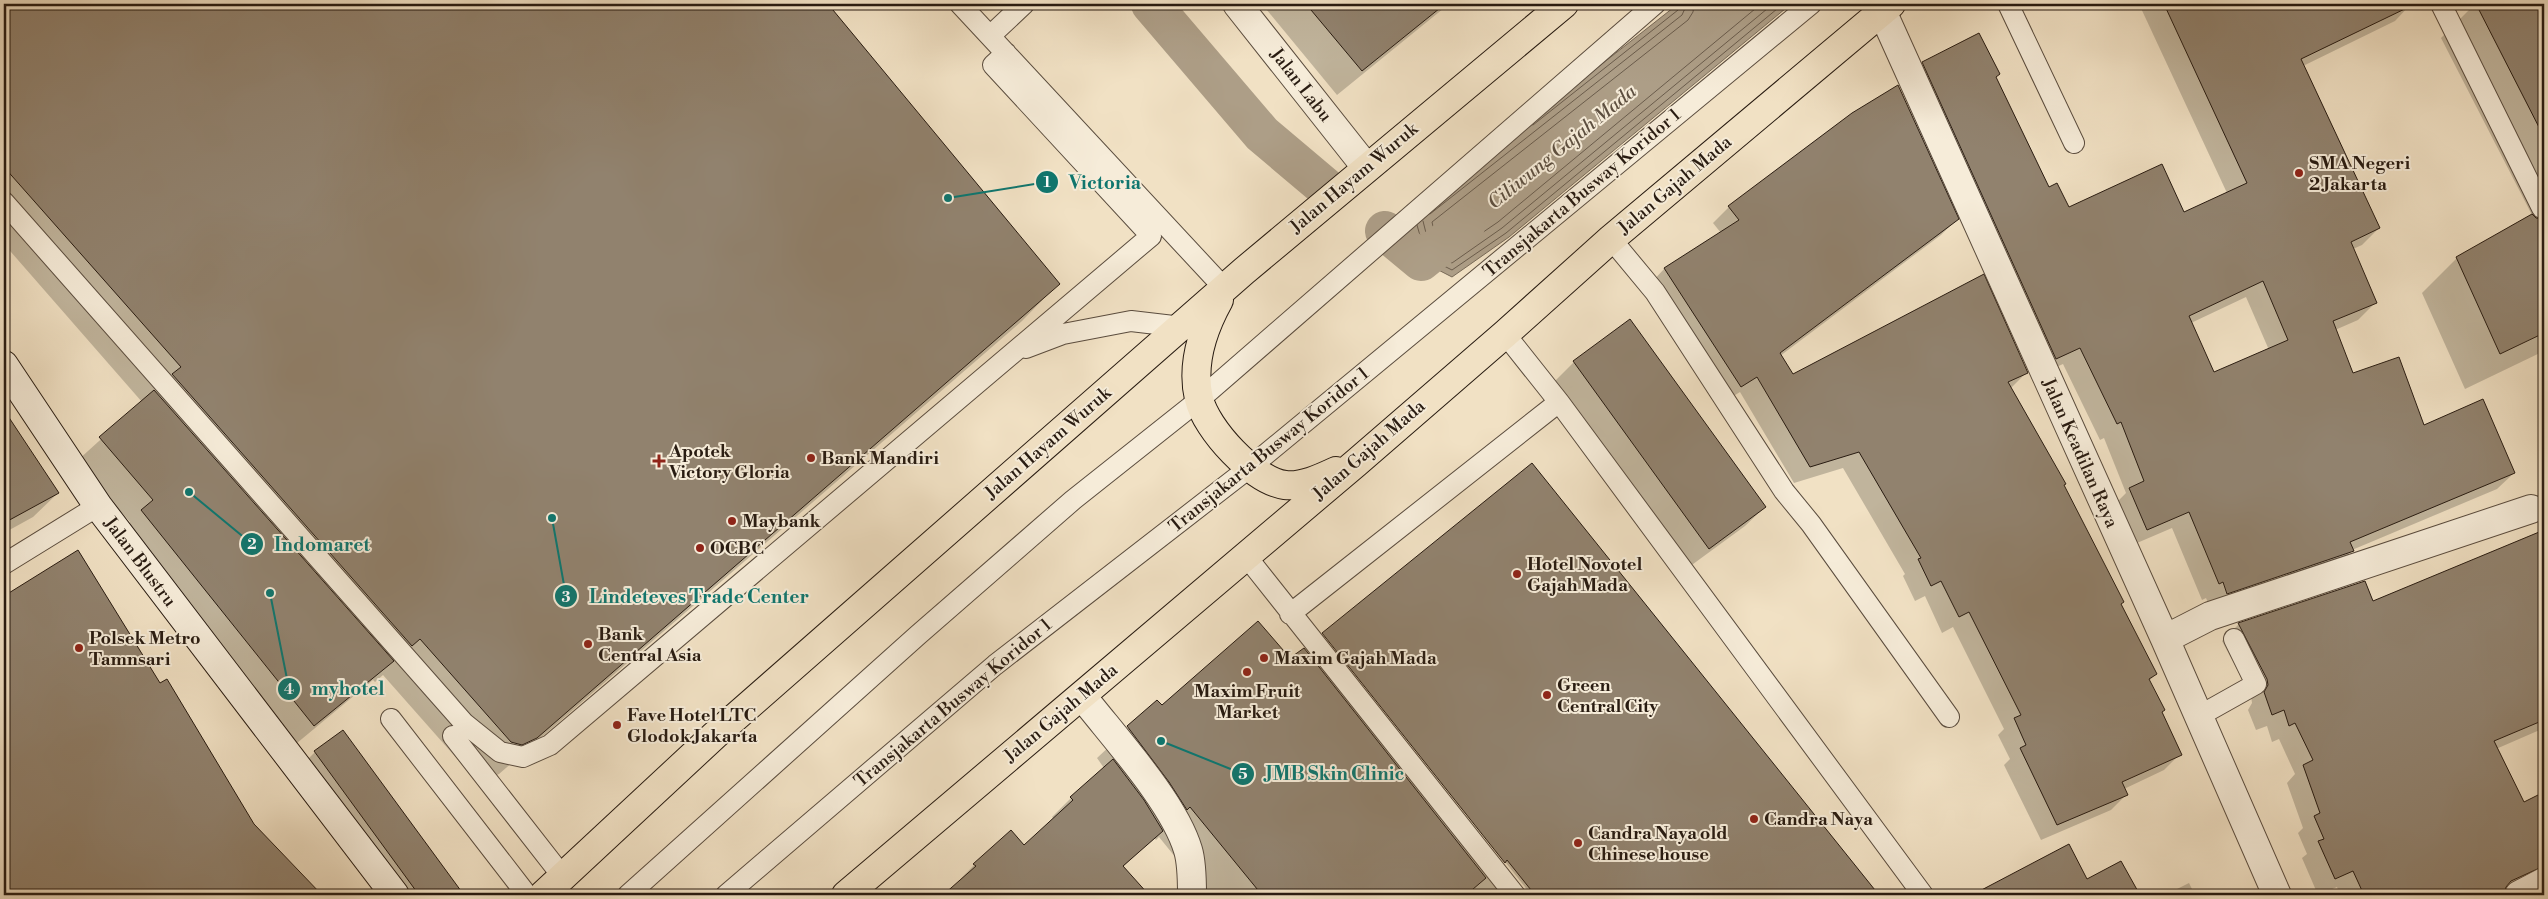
<svg xmlns="http://www.w3.org/2000/svg" width="2548" height="899" viewBox="0 0 2548 899" font-family="'Libre Bodoni',serif">
	<style>
		.water { fill: #ad9e87; stroke: #786a58 }
		.shadow { fill: #0003; fill-rule: evenodd }
		.lines { fill: none; stroke-linecap: round; stroke-linejoin: round }
		.shore { stroke: #6a5c4c; stroke-width: 1 }
		.canal { stroke: #ad9e87; stroke-width: 40 }
		.building { fill: #91826e; stroke: #281b11; fill-rule: evenodd }
		.lane-casing { stroke: #5a4c3e; stroke-width: 22 }
		.street-casing { stroke: #5a4c3e; stroke-width: 30 }
		.secondary-casing { stroke: #281b11; stroke-width: 30 }
		.primary-casing { stroke: #281b11; stroke-width: 30 }
		.lane { stroke: #f6ecd9; stroke-width: 20 }
		.street { stroke: #f6ecd9; stroke-width: 28 }
		.secondary { stroke: #f6ecd9; stroke-width: 28 }
		.primary { stroke: #f1e1c4; stroke-width: 28 }
		.poi-dot { fill: #8f2418; stroke: #f6ecd9; stroke-width: 2 }
		.labels { text-anchor: middle; dominant-baseline: central; stroke-width: 4; stroke-linejoin: round; paint-order: stroke }
		.street-label { font-size: 18px; fill: #281b11; stroke: #f6ecd9 }
		.poi-label { font-size: 18px; font-weight: bold; fill: #281b11; stroke: #f6ecd9; text-anchor: start }
		.water-label { font-size: 19px; font-style: italic; fill: #5d4f40; stroke: #f6ecd9 }
		.leader { fill: none; stroke: #0f766e; stroke-width: 2 }
		.callout-dot { fill: #0f766e; stroke: #f6ecd9; stroke-width: 2 }
		.mark-label { font-size: 15px; text-anchor: middle; font-weight: bold; fill: #fff }
		.callout-label { font-size: 19px; text-anchor: middle; font-weight: bold; fill: #0f766e; stroke: #f6ecd9; stroke-width: 4; stroke-linejoin: round; paint-order: stroke }
	</style>
	<rect width="100%" height="100%" fill="#f1e1c4"/>
	<filter id="stains"><feTurbulence type="fractalNoise" baseFrequency=".004" numOctaves="4"/><feColorMatrix values="0 0 0 0 .2 0 0 0 0 .09 0 0 0 0 .02 0 0 0 .5 -.17"/></filter>
	<radialGradient id="worn" r=".72"><stop offset=".6" stop-color="#630" stop-opacity="0"/><stop offset="1" stop-color="#630" stop-opacity=".3"/></radialGradient>
	<path class="water" d="M 1678,4 L 1791,4 L 1509,237 L 1452,277 L 1421,261 L 1409,216 Z"/>
	<path class="shadow" d="M 4,4 L 827,4 L 1058,284 L 1022,321 L 499,774 L 484,781 L 474,778 L 383,675 L 375,682 L 373,680 L 291,748 L 119,534 L 130,522 L 77,461 L 142,402 L 4,244 Z
		M 1262,4 L 1449,4 L 1337,95 Z
		M 2139,4 L 2411,4 L 2395,21 L 2303,66 L 2379,228 L 2362,245 L 2353,249 L 2375,303 L 2358,320 L 2335,330 L 2352,375 L 2423,426 L 2514,473 L 2497,489 L 2352,550 L 2336,568 L 2211,610 L 2206,598 L 2202,600 L 2172,528 L 2130,546 L 2113,506 L 2126,493 L 2104,438 L 2100,440 L 2063,364 L 2039,375 L 1906,80 L 1923,64 L 1995,78 L 2048,188 L 2068,209 L 2184,213 L 2227,193 ZM 2246,297 L 2269,350 L 2213,373 L 2191,323 Z
		M 2475,4 L 2544,4 L 2544,351 L 2465,389 L 2422,293 L 2457,258 L 2532,215 L 2441,38 Z
		M 1729,207 L 1957,219 L 1941,235 L 1780,356 L 1792,375 L 2026,373 L 2010,389 L 2063,485 L 2156,674 L 2149,681 L 2180,754 L 2164,770 L 2124,789 L 2127,794 L 2111,810 L 2041,840 L 2004,765 L 2010,759 L 1998,735 L 2004,729 L 1953,627 L 1942,633 L 1925,596 L 1915,601 L 1903,576 L 1905,574 L 1843,468 L 1794,483 L 1740,392 L 1724,402 L 1649,285 L 1665,268 L 1721,233 L 1713,223 Z
		M 1574,362 L 1765,507 L 1745,526 L 1689,567 L 1555,381 Z
		M 4,412 L 58,493 L 33,517 L 4,533 Z
		M 1532,465 L 1878,895 L 1206,895 L 1159,837 L 1156,840 L 1154,838 L 1122,868 L 1147,895 L 945,895 L 974,865 L 1024,847 L 1054,819 L 1052,817 L 1071,798 L 1104,768 L 1097,758 L 1157,702 L 1162,707 L 1290,660 L 1305,652 L 1323,634 ZM 1322,635 L 1326,635 L 1529,892 L 1527,893 Z
		M 2544,532 L 2544,728 L 2496,749 L 2523,803 L 2544,793 L 2544,895 L 2527,882 L 2502,895 L 2340,895 L 2337,887 L 2318,895 L 2302,858 L 2307,854 L 2298,833 L 2303,828 L 2287,783 L 2295,774 L 2279,739 L 2272,742 L 2267,726 L 2256,730 L 2248,710 L 2252,703 L 2251,696 L 2222,641 L 2239,624 L 2373,603 Z
		M 78,552 L 159,685 L 253,824 L 321,895 L 4,895 L 4,598 Z
		M 343,732 L 457,888 L 449,895 L 385,895 L 295,772 L 315,752 Z
		M 2068,846 L 2086,881 L 2121,862 L 2138,895 L 1974,895 Z
		M 2189,883 L 2195,895 L 2165,895 Z"/>
	<g class="lines">
		<path class="shore" d="M 1694,4 L 1693,12 L 1688,20 L 1432,222 L 1438,248 L 1451,254 L 1498,222 L 1761,4
			M 1533,125 L 1678,10 L 1681,4
			M 1430,214 L 1682,15 L 1687,4
			M 1423,221 L 1431,253 L 1452,263 L 1502,228 L 1773,4
			M 1417,225 L 1426,257 L 1452,270 L 1506,233 L 1783,4"/>
		<path class="canal" d="M 1151,4 L 1262,134 L 1326,188
			M 1385,231 L 1421,261 L 1465,226"/>
	</g>
	<path class="building" d="M 4,4 L 828,4 L 1060,284 L 537,738 L 522,745 L 511,742 L 420,639 L 412,646 L 172,374 L 181,367 L 4,167 Z
		M 1306,4 L 1445,4 L 1362,71 Z
		M 2164,4 L 2415,4 L 2301,59 L 2380,228 L 2351,242 L 2377,303 L 2333,321 L 2353,373 L 2399,357 L 2424,425 L 2483,399 L 2515,473 L 2350,542 L 2354,551 L 2227,594 L 2223,582 L 2219,584 L 2189,512 L 2147,530 L 2129,488 L 2144,481 L 2121,422 L 2117,424 L 2080,348 L 2056,359 L 1922,62 L 1979,33 L 2000,74 L 1996,77 L 2049,187 L 2057,183 L 2069,207 L 2162,164 L 2184,212 L 2247,183 ZM 2263,281 L 2288,340 L 2214,372 L 2189,316 Z
		M 2476,4 L 2544,4 L 2544,137 Z
		M 1898,85 L 1959,219 L 1780,353 L 1793,374 L 1984,274 L 2028,373 L 2008,382 L 2066,484 L 2064,485 L 2124,602 L 2121,604 L 2157,674 L 2149,679 L 2165,710 L 2162,712 L 2182,755 L 2122,782 L 2128,795 L 2057,825 L 2020,748 L 2026,745 L 2014,718 L 2021,715 L 1969,612 L 1959,617 L 1941,581 L 1931,586 L 1918,559 L 1921,558 L 1859,452 L 1810,467 L 1757,377 L 1741,387 L 1664,268 L 1739,220 L 1728,206 L 1852,113 Z
		M 2532,214 L 2536,218 L 2544,219 L 2544,333 L 2500,354 L 2456,257 Z
		M 1630,319 L 1766,507 L 1709,549 L 1573,361 Z
		M 154,390 L 394,661 L 314,726 L 141,510 L 153,500 L 99,437 Z
		M 4,410 L 59,493 L 4,523 Z
		M 1532,463 L 1769,758 L 1879,895 L 1535,895 L 1507,860 L 1505,863 L 1322,633 Z
		M 2544,530 L 2544,720 L 2494,741 L 2524,802 L 2544,792 L 2544,866 L 2511,881 L 2506,887 L 2504,895 L 2364,895 L 2353,871 L 2335,879 L 2318,841 L 2324,839 L 2314,816 L 2320,813 L 2303,765 L 2313,760 L 2295,723 L 2289,726 L 2284,710 L 2272,715 L 2264,692 L 2268,685 L 2267,679 L 2238,623 L 2365,581 L 2373,601 Z
		M 78,550 L 160,683 L 167,679 L 254,824 L 322,895 L 4,895 L 4,596 Z
		M 1258,621 L 1290,658 L 1304,648 L 1486,878 L 1466,895 L 1262,895 L 1190,807 L 1187,810 L 1169,782 L 1127,726 L 1157,700 L 1162,705 Z
		M 343,730 L 464,895 L 419,895 L 314,751 Z
		M 1113,759 L 1144,800 L 1163,831 L 1123,866 L 1149,895 L 943,895 L 976,866 L 973,864 L 1011,830 L 1024,845 L 1073,800 L 1070,797 Z
		M 2069,844 L 2087,879 L 2121,861 L 2140,895 L 1972,895 Z"/>
	<g class="lines">
		<g class="lane-casing">
			<path id="lane" d="M 960,4 L 1225,289
				M 2008,4 L 2074,143
				M 2441,4 L 2542,208
				M 990,36 L 1024,4
				M 4,202 L 464,723 L 500,752 L 523,757 L 550,745 L 1151,236 L 993,65 L 1006,53
				M 1611,239 L 1655,292 L 1784,491 L 1811,524 L 1949,717
				M 1505,334 L 1559,402 L 1923,895
				M 1026,348 L 1063,334 L 1131,321 L 1182,327
				M 1246,556 L 1515,895
				M 4,564 L 98,506
				M 1290,614 L 1559,402
				M 2199,716 L 2256,684 L 2234,639
				M 391,719 L 527,895
				M 453,736 L 563,877
				M 628,895 L 918,635 L 1073,500 L 1199,400 L 1655,4
				M 726,895 L 995,665 L 1249,468 L 1811,4"/>
		</g>
		<g class="street-casing">
			<path id="street" d="M 1237,4 L 1366,167
				M 1882,11 L 2165,639 L 2277,895
				M 2165,639 L 2210,616 L 2531,509
				M 1082,696 C 1113,736 1174,802 1188,850 C 1192,863 1192,881 1192,895
				M 2519,895 L 2544,882"/>
		</g>
		<g class="secondary-casing">
			<path id="secondary" d="M 4,365 L 98,506 L 395,895"/>
		</g>
		<g class="primary-casing">
			<path id="primary" d="M 1219,300 C 1203,329 1191,365 1199,399 C 1206,429 1254,481 1285,485 C 1302,487 1321,478 1336,471
				M 543,895 L 715,735 L 1244,271 L 1564,4
				M 846,895 L 1356,463 L 1505,334 L 1611,239 L 1891,4"/>
		</g>
		<use href="#lane" class="lane"/>
		<use href="#street" class="street"/>
		<use href="#secondary" class="secondary"/>
		<use href="#primary" class="primary"/>
	</g>
	<g class="poi-dot">
		<circle cx="2299" cy="173" r="5"/>
		<circle cx="811" cy="458" r="5"/>
		<path d="M656.5 453.5h5v5h5v5h-5v5h-5v-5h-5v-5h5z"/>
		<circle cx="732" cy="521" r="5"/>
		<circle cx="700" cy="548" r="5"/>
		<circle cx="1517" cy="574" r="5"/>
		<circle cx="588" cy="644" r="5"/>
		<circle cx="79" cy="648" r="5"/>
		<circle cx="1264" cy="658" r="5"/>
		<circle cx="1247" cy="672" r="5"/>
		<circle cx="1547" cy="695" r="5"/>
		<circle cx="617" cy="725" r="5"/>
		<circle cx="1754" cy="819" r="5"/>
		<circle cx="1578" cy="843" r="5"/>
	</g>
	<g class="labels">
		<g class="street-label">
			<text transform="translate(1301 85) rotate(52)">Jalan Labu</text>
			<text transform="translate(1354 178) rotate(-40)">Jalan Hayam Wuruk</text>
			<text transform="translate(1675 185) rotate(-40)">Jalan Gajah Mada</text>
			<text transform="translate(1582 193) rotate(-40)">Transjakarta Busway Koridor 1</text>
			<text transform="translate(1048 443) rotate(-41)">Jalan Hayam Wuruk</text>
			<text transform="translate(1269 450) rotate(-39)">Transjakarta Busway Koridor 1</text>
			<text transform="translate(1369 450) rotate(-41)">Jalan Gajah Mada</text>
			<text transform="translate(2080 453) rotate(66)">Jalan Keadilan Raya</text>
			<text transform="translate(140 562) rotate(53)">Jalan Blustru</text>
			<text transform="translate(953 703) rotate(-40)">Transjakarta Busway Koridor 1</text>
			<text transform="translate(1061 713) rotate(-40)">Jalan Gajah Mada</text>
		</g>
		<g class="poi-label">
			<text x="2309" y="163">SMA Negeri<tspan x="2309" dy="21">2 Jakarta</tspan></text>
			<text x="669" y="451">Apotek<tspan x="669" dy="21">Victory Gloria</tspan></text>
			<text x="821" y="458">Bank Mandiri</text>
			<text x="742" y="521">Maybank</text>
			<text x="710" y="548">OCBC</text>
			<text x="1527" y="564">Hotel Novotel<tspan x="1527" dy="21">Gajah Mada</tspan></text>
			<text x="598" y="634">Bank<tspan x="598" dy="21">Central Asia</tspan></text>
			<text x="89" y="638">Polsek Metro<tspan x="89" dy="21">Tamnsari</tspan></text>
			<text x="1274" y="658">Maxim Gajah Mada</text>
			<text x="1557" y="685">Green<tspan x="1557" dy="21">Central City</tspan></text>
			<text x="1247" y="691" text-anchor="middle">Maxim Fruit<tspan x="1247" dy="21">Market</tspan></text>
			<text x="627" y="715">Fave Hotel LTC<tspan x="627" dy="21">Glodok Jakarta</tspan></text>
			<text x="1764" y="819">Candra Naya</text>
			<text x="1588" y="833">Candra Naya old<tspan x="1588" dy="21">Chinese house</tspan></text>
		</g>
		<g class="water-label">
			<text transform="translate(1562 147) rotate(-39)">Ciliwung Gajah Mada</text>
		</g>
	</g>
	<path class="leader" d="M948 198L1047 182M189 492L252 544M552 518L566 596M270 593L289 689M1161 741L1243 774"/>
	<g class="callout-dot">
		<circle cx="948" cy="198" r="5"/>
		<circle cx="189" cy="492" r="5"/>
		<circle cx="552" cy="518" r="5"/>
		<circle cx="270" cy="593" r="5"/>
		<circle cx="1161" cy="741" r="5"/>
		<circle cx="1047" cy="182" r="12"/>
		<circle cx="252" cy="544" r="12"/>
		<circle cx="566" cy="596" r="12"/>
		<circle cx="289" cy="689" r="12"/>
		<circle cx="1243" cy="774" r="12"/>
	</g>
	<g class="mark-label">
		<text x="1047" y="187">1</text>
		<text x="252" y="549">2</text>
		<text x="566" y="602">3</text>
		<text x="289" y="694">4</text>
		<text x="1243" y="779">5</text>
	</g>
	<g class="callout-label">
		<text x="1105" y="189">Victoria</text>
		<text x="322" y="551">Indomaret</text>
		<text x="699" y="603">Lindeteves Trade Center</text>
		<text x="348" y="695">myhotel</text>
		<text x="1335" y="780">JMB Skin Clinic</text>
	</g>
	<rect width="2548" height="899" fill="none" stroke="#f1e1c4" stroke-width="20"/>
	<rect x="5" y="5" width="2538" height="889" fill="none" stroke="#281b11" stroke-width="2.5"/>
	<rect x="10" y="10" width="2528" height="879" fill="none" stroke="#281b11"/>
	<rect width="100%" height="100%" filter="url(#stains)"/>
	<rect width="100%" height="100%" fill="url(#worn)"/>
</svg>
